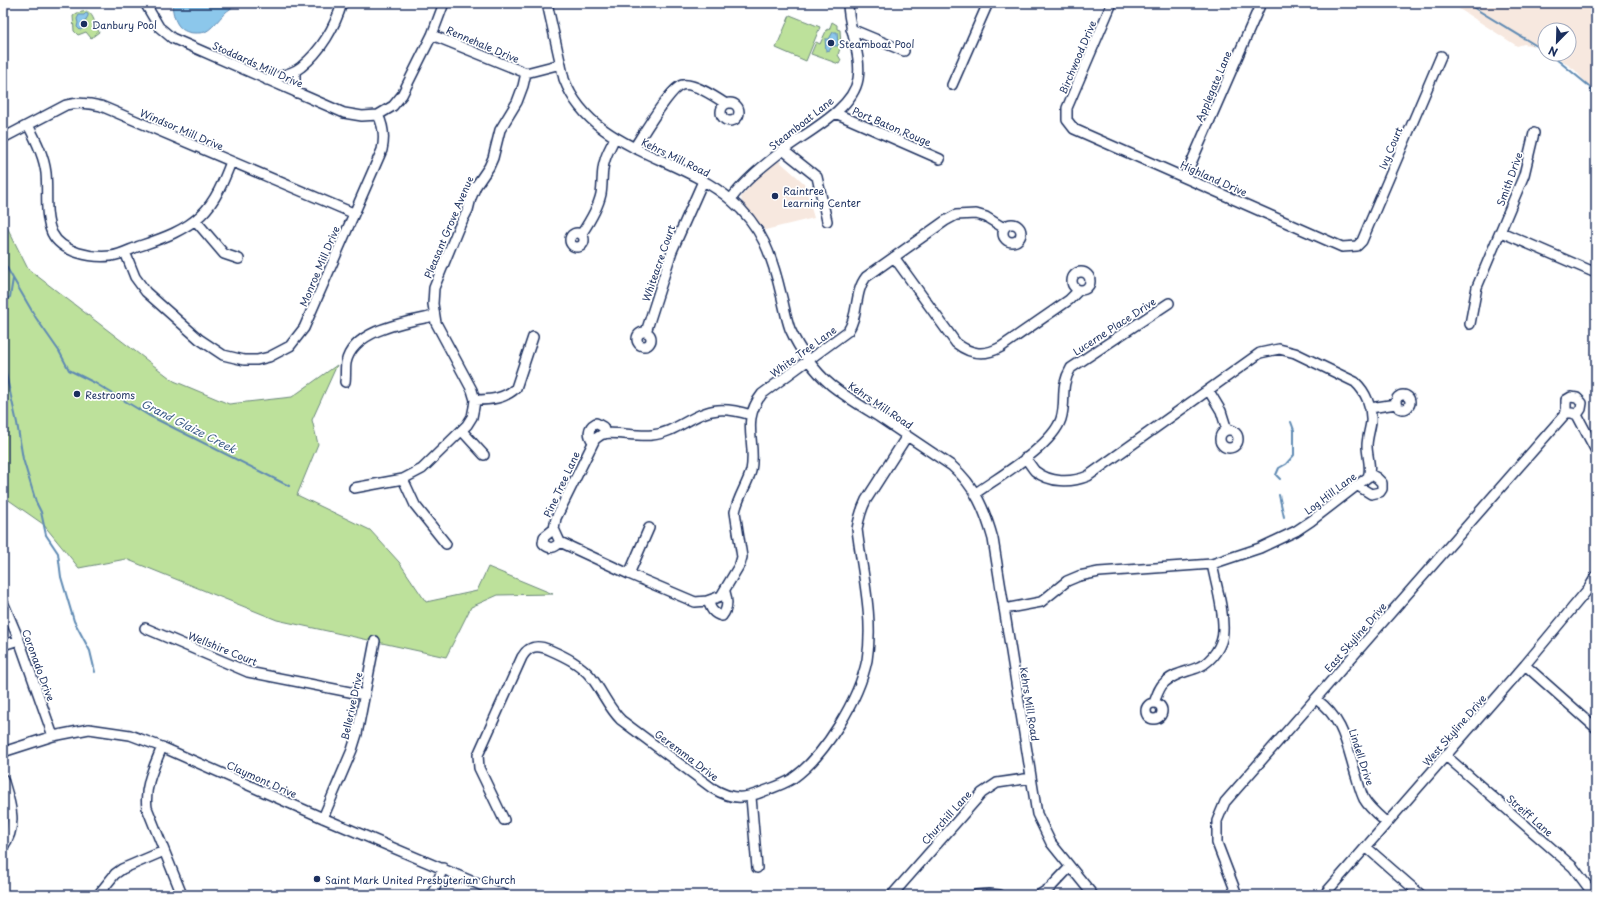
<svg xmlns="http://www.w3.org/2000/svg" width="1599" height="898" viewBox="0 0 1599 898" font-family="'Playpen Sans',sans-serif">
	<style>
		.built { fill: #f7e8df }
		.green { fill: #bde19b; stroke: #6c887c }
		.water { fill: #8cc7eb; stroke: #5f8ab3 }
		.lines { fill: none; stroke-linecap: round; stroke-linejoin: round }
		.stream { stroke: #5f8ab3; stroke-width: 2 }
		.minor-casing { stroke: #1b2f5e; stroke-width: 12 }
		.minor { stroke: #fff; stroke-width: 9 }
		.poi-dot { fill: #1b2f5e; stroke: #fff; stroke-width: 1.5 }
		.labels { text-anchor: middle; dominant-baseline: central; stroke-width: 3.5; stroke-linejoin: round; paint-order: stroke }
		.poi-label { font-size: 10px; fill: #1b2f5e; stroke: #fff; text-anchor: start }
		.street-label { font-size: 10px; fill: #1b2f5e; stroke: #fff }
		.water-label { font-size: 11px; font-style: italic; fill: #3d5d88; stroke: #fff }
	</style>
	<rect width="100%" height="100%" fill="#fff"/>
	<filter id="ink" filterUnits="userSpaceOnUse"><feTurbulence type="fractalNoise" baseFrequency=".025" numOctaves="2"/><feDisplacementMap in="SourceGraphic" scale="8" xChannelSelector="R" yChannelSelector="G"/><feConvolveMatrix kernelMatrix="1 2 1 2 8 2 1 2 1" color-interpolation-filters="sRGB"/></filter>
	<g filter="url(#ink)">
		<path class="built" d="M 1450,3 L 1596,3 L 1596,97 L 1593,91 L 1575,70 L 1552,54 L 1569,54 L 1569,30 L 1545,30 L 1545,49 L 1542,47 L 1524,44 L 1517,46 Z
			M 778,160 L 804,183 L 814,218 L 765,230 L 742,202 L 741,197 L 760,174 Z"/>
		<path class="green" d="M 87,11 C 95,16 94,24 99,32 L 91,38 L 86,32 L 78,35 L 74,31 L 73,16 L 77,13 Z
			M 790,15 L 820,27 L 806,61 L 776,48 Z
			M 832,22 L 837,25 L 837,29 L 840,30 L 841,45 L 838,55 L 841,60 L 839,64 L 811,54 L 816,42 L 820,44 L 827,29 L 829,30 Z
			M 3,219 L 28,269 L 174,381 L 229,404 L 292,397 L 337,365 L 312,420 L 318,444 L 297,495 L 370,530 L 399,562 L 426,602 L 477,591 L 488,567 L 553,594 L 498,595 L 471,607 L 446,657 L 277,620 L 126,559 L 79,568 L 43,524 L 3,496 Z"/>
		<path class="water" d="M 172,3 L 266,3 C 255,11 246,3 236,6 C 223,10 216,27 205,32 C 202,33 198,33 195,33 C 178,33 173,19 172,3 Z
			M 86,13 L 88,14 L 88,16 L 84,23 L 84,28 L 80,30 L 77,27 L 78,23 L 77,19 L 79,15 L 84,15 Z
			M 833,32 L 837,32 L 838,46 L 832,46 L 830,50 L 826,51 L 825,39 L 829,39 Z"/>
		<g class="lines">
			<path class="stream" d="M 1466,3 L 1545,51
				M 1550,54 L 1589,86 L 1596,101
				M 3,261 L 36,318 L 59,351 L 69,370 L 95,383 L 148,415 L 289,486
				M 3,301 L 10,297 L 13,279
				M 3,361 L 17,423 L 23,459 L 36,502 L 41,512 L 46,535 L 58,553 L 61,577 L 74,621 L 90,651 L 95,672
				M 1280,479 L 1276,475 L 1279,468 L 1286,464 L 1294,455 L 1294,430 L 1291,422
				M 1279,495 L 1284,517"/>
			<g class="minor-casing">
				<path id="minor" d="M 145,3 L 159,27 L 172,38 L 344,113 L 362,116 L 378,115
					M 547,3 L 564,79 C 591,151 679,155 731,200 C 762,226 772,256 781,294 C 784,305 786,318 790,329 C 799,349 814,371 831,385 C 846,397 863,407 879,417 C 903,433 927,449 952,466 C 975,486 985,510 993,539 L 1037,814 L 1051,843 L 1093,895
					M 1112,3 L 1067,108 L 1067,120 L 1074,129 L 1342,247 L 1357,246 L 1362,241 L 1441,56
					M 851,29 L 904,51
					M 432,35 L 526,73 L 561,64
					M 295,71 L 295,85 L 297,93
					M 267,80 C 277,77 293,74 301,67 C 321,51 335,27 342,3
					M 952,85 L 988,3
					M721 112a9 9 0 1 1 18 0a9 9 0 1 1-18 0Z
					M 835,113 L 940,159
					M 28,125 C 36,140 44,156 46,173 C 48,193 44,215 52,233 C 62,253 92,258 111,256 C 120,255 129,250 137,247 C 160,239 183,232 201,215 C 216,201 224,180 231,162
					M 3,138 L 66,105 C 78,102 89,103 101,106 L 353,213
					M 634,148 C 642,136 670,88 682,85 C 693,82 717,98 726,104
					M 783,150 L 817,177 L 827,221
					M 1185,177 L 1261,3
					M 731,199 C 745,180 763,166 782,151 C 805,133 853,110 858,79 C 862,54 848,28 848,3
					M 195,220 L 224,254 L 239,259
					M1003 233a9 9 0 1 1 18 0a9 9 0 1 1-18 0Z
					M 1501,232 L 1596,273
					M570 240a7 7 0 1 1 14 0a7 7 0 1 1-14 0Z
					M 582,233 C 590,221 598,208 601,194 C 603,182 601,171 605,160 C 607,152 612,145 615,137
					M 125,252 L 135,277 L 146,292 L 199,339 L 223,355 L 244,360 L 257,360 L 269,357 L 290,346 L 304,328 L 382,150 C 385,137 384,127 378,115 L 393,106 L 402,95 L 432,35 L 444,3
					M 894,257 L 956,343 C 971,355 985,356 1001,347 L 1069,300 L 1079,290
					M1072 281a9 9 0 1 1 18 0a9 9 0 1 1-18 0Z
					M 1470,324 L 1477,287 L 1524,175 L 1534,133
					M 646,332 L 672,251 L 703,181
					M637 339a7 7 0 1 1 14 0a7 7 0 1 1-14 0Z
					M 345,382 C 346,376 345,369 346,363 C 353,329 407,322 434,316
					M 1209,391 L 1221,411 L 1227,430
					M1396 402a7 7 0 1 1 14 0a7 7 0 1 1-14 0Z
					M 475,400 C 490,400 504,399 516,388 L 533,337
					M 1370,408 L 1396,404
					M 1566,413 L 1572,413 L 1577,415 L 1596,451
					M 1566,413 L 1566,400 L 1571,397 L 1577,398 L 1582,403 L 1581,409 L 1577,415
					M 751,415 C 741,412 729,409 718,410 C 694,412 676,433 652,435 C 639,437 611,431 603,434 C 600,435 597,438 595,439 L 556,518 L 554,529 L 560,542 L 629,574 L 695,602 L 707,601 L 721,596 L 740,564 L 742,557 L 735,512 C 738,497 747,485 751,471 C 757,442 740,422 762,394 L 848,331 C 859,315 854,292 866,277 L 945,221 L 956,215 L 976,214 L 986,217 L 1004,228
					M1220 439a9 9 0 1 1 18 0a9 9 0 1 1-18 0Z
					M 462,431 L 484,455
					M 593,442 C 588,435 587,428 596,423 L 603,427 L 605,434
					M 403,479 L 415,505 L 446,544
					M 1358,486 L 1371,494 L 1380,492 L 1382,489 L 1382,483 L 1377,478 L 1370,474
					M 354,488 L 403,479 L 422,469 L 467,425 L 472,417 L 474,407 L 475,400 L 472,390 L 436,323 L 433,304 L 434,288 L 458,229 L 468,210 L 471,198 L 476,186 L 489,167 L 493,158 L 500,130 L 517,102 L 523,86 L 526,73
					M 976,493 C 1000,476 1052,446 1061,419 C 1067,399 1059,388 1071,368 L 1169,303
					M 554,529 L 544,537 L 543,543 C 549,550 555,548 560,542
					M 629,574 L 649,528
					M 708,601 C 711,609 713,614 722,616 C 728,609 728,601 725,592
					M 3,602 L 19,640 L 53,736
					M 1004,609 L 1041,602 L 1067,581 L 1079,576 L 1099,572 L 1212,564 L 1260,548 L 1296,531 L 1311,521 L 1368,477 C 1372,468 1367,456 1367,446 C 1367,438 1370,430 1371,422 C 1372,407 1366,392 1355,382 L 1295,353 L 1279,349 L 1260,353 L 1088,476 C 1071,483 1050,483 1035,471 C 1032,468 1029,462 1025,458
					M 145,628 L 248,672 L 365,695
					M 3,645 L 19,640
					M 1525,665 L 1596,728
					M 1316,699 C 1343,719 1346,742 1355,772 C 1358,781 1360,791 1364,799 C 1369,808 1379,816 1387,823
					M 1154,703 C 1157,695 1159,687 1165,682 C 1175,673 1187,672 1199,667 C 1212,661 1223,645 1223,631 C 1224,609 1216,585 1212,564
					M1146 711a8 8 0 1 1 16 0a8 8 0 1 1-16 0Z
					M 162,747 C 154,767 144,786 147,808 L 182,895
					M 3,752 L 53,736 L 89,729 L 130,735 L 162,747 L 323,818 L 504,895
					M 1446,756 L 1573,867 L 1594,895
					M 3,779 C 10,802 19,825 3,847
					M 751,797 L 757,868
					M 323,818 L 352,750 L 357,734 L 375,641
					M 504,820 L 479,768 L 478,755 L 522,657 C 529,645 538,645 550,650 C 566,657 580,664 591,677 C 602,691 608,707 621,720 L 712,788 C 734,801 745,799 767,790 C 775,787 784,784 792,779 C 825,756 859,699 867,660 C 874,617 862,572 857,529 C 859,518 861,510 866,500 L 907,436
					M 1366,847 L 1421,895
					M 98,895 L 115,874 L 122,869 L 164,851
					M 432,895 L 443,868
					M 892,895 L 982,793 L 997,783 L 1031,778
					M 976,895 L 989,894 L 1000,895
					M 1039,895 L 1050,888 L 1070,867
					M 1237,895 L 1217,843 L 1217,821 L 1225,802 L 1566,413
					M 1324,895 L 1525,665 L 1589,588 L 1596,576"/>
			</g>
			<use href="#minor" class="minor"/>
		</g>
	</g>
	<g class="poi-dot">
		<circle cx="84" cy="24" r="4"/>
		<circle cx="831" cy="43" r="4"/>
		<circle cx="775" cy="196" r="4"/>
		<circle cx="77" cy="394" r="4"/>
		<circle cx="317" cy="879" r="4"/>
	</g>
	<g class="labels">
		<g class="poi-label">
			<text x="92" y="24">Danbury Pool</text>
			<text x="839" y="43">Steamboat Pool</text>
			<text x="783" y="190">Raintree<tspan x="783" dy="12">Learning Center</tspan></text>
			<text x="85" y="394">Restrooms</text>
			<text x="325" y="879">Saint Mark United Presbyterian Church</text>
		</g>
		<g class="street-label">
			<text transform="translate(483 44) rotate(23)">Rennehale Drive</text>
			<text transform="translate(1077 57) rotate(-67)">Birchwood Drive</text>
			<text transform="translate(258 64) rotate(24)">Stoddards Mill Drive</text>
			<text transform="translate(1213 86) rotate(-67)">Applegate Lane</text>
			<text transform="translate(801 123) rotate(-38)">Steamboat Lane</text>
			<text transform="translate(892 126) rotate(23)">Port Baton Rouge</text>
			<text transform="translate(182 129) rotate(23)">Windsor Mill Drive</text>
			<text transform="translate(1390 148) rotate(-67)">Ivy Court</text>
			<text transform="translate(676 157) rotate(26)">Kehrs Mill Road</text>
			<text transform="translate(1214 178) rotate(24)">Highland Drive</text>
			<text transform="translate(1509 179) rotate(-70)">Smith Drive</text>
			<text transform="translate(448 227) rotate(-67)">Pleasant Grove Avenue</text>
			<text transform="translate(658 263) rotate(-71)">Whiteacre Court</text>
			<text transform="translate(319 266) rotate(-67)">Monroe Mill Drive</text>
			<text transform="translate(1114 326) rotate(-33)">Lucerne Place Drive</text>
			<text transform="translate(803 351) rotate(-36)">White Tree Lane</text>
			<text transform="translate(881 405) rotate(34)">Kehrs Mill Road</text>
			<text transform="translate(561 484) rotate(-65)">Pine Tree Lane</text>
			<text transform="translate(1330 493) rotate(-37)">Log Hill Lane</text>
			<text transform="translate(1355 637) rotate(-49)">East Skyline Drive</text>
			<text transform="translate(223 648) rotate(22)">Wellshire Court</text>
			<text transform="translate(39 665) rotate(70)">Coronado Drive</text>
			<text transform="translate(1030 704) rotate(81)">Kehrs Mill Road</text>
			<text transform="translate(351 706) rotate(-78)">Bellerive Drive</text>
			<text transform="translate(1454 730) rotate(-49)">West Skyline Drive</text>
			<text transform="translate(687 755) rotate(37)">Geremma Drive</text>
			<text transform="translate(1362 757) rotate(72)">Lindell Drive</text>
			<text transform="translate(262 779) rotate(24)">Claymont Drive</text>
			<text transform="translate(1530 815) rotate(41)">Streiff Lane</text>
			<text transform="translate(946 817) rotate(-48)">Churchill Lane</text>
		</g>
		<g class="water-label">
			<text transform="translate(189 426) rotate(27)">Grand Glaize Creek</text>
		</g>
	</g>
	<rect width="1599" height="898" fill="none" stroke="#fff" stroke-width="16"/>
	<rect x="8" y="8" width="1583" height="882" fill="none" stroke="#1b2f5e" stroke-width="1.5" filter="url(#ink)"/>
	<g transform="translate(1557 42) rotate(203)"><circle r="19" fill="#ffffff" stroke="#a4acbf"/>
	<path d="M0-3L7 15L0 10L-7 15Z" fill="#1b2f5e"/>
	<text y="-6" font-size="11" font-weight="bold" text-anchor="middle" fill="#1b2f5e">N</text>
	</g>
</svg>
